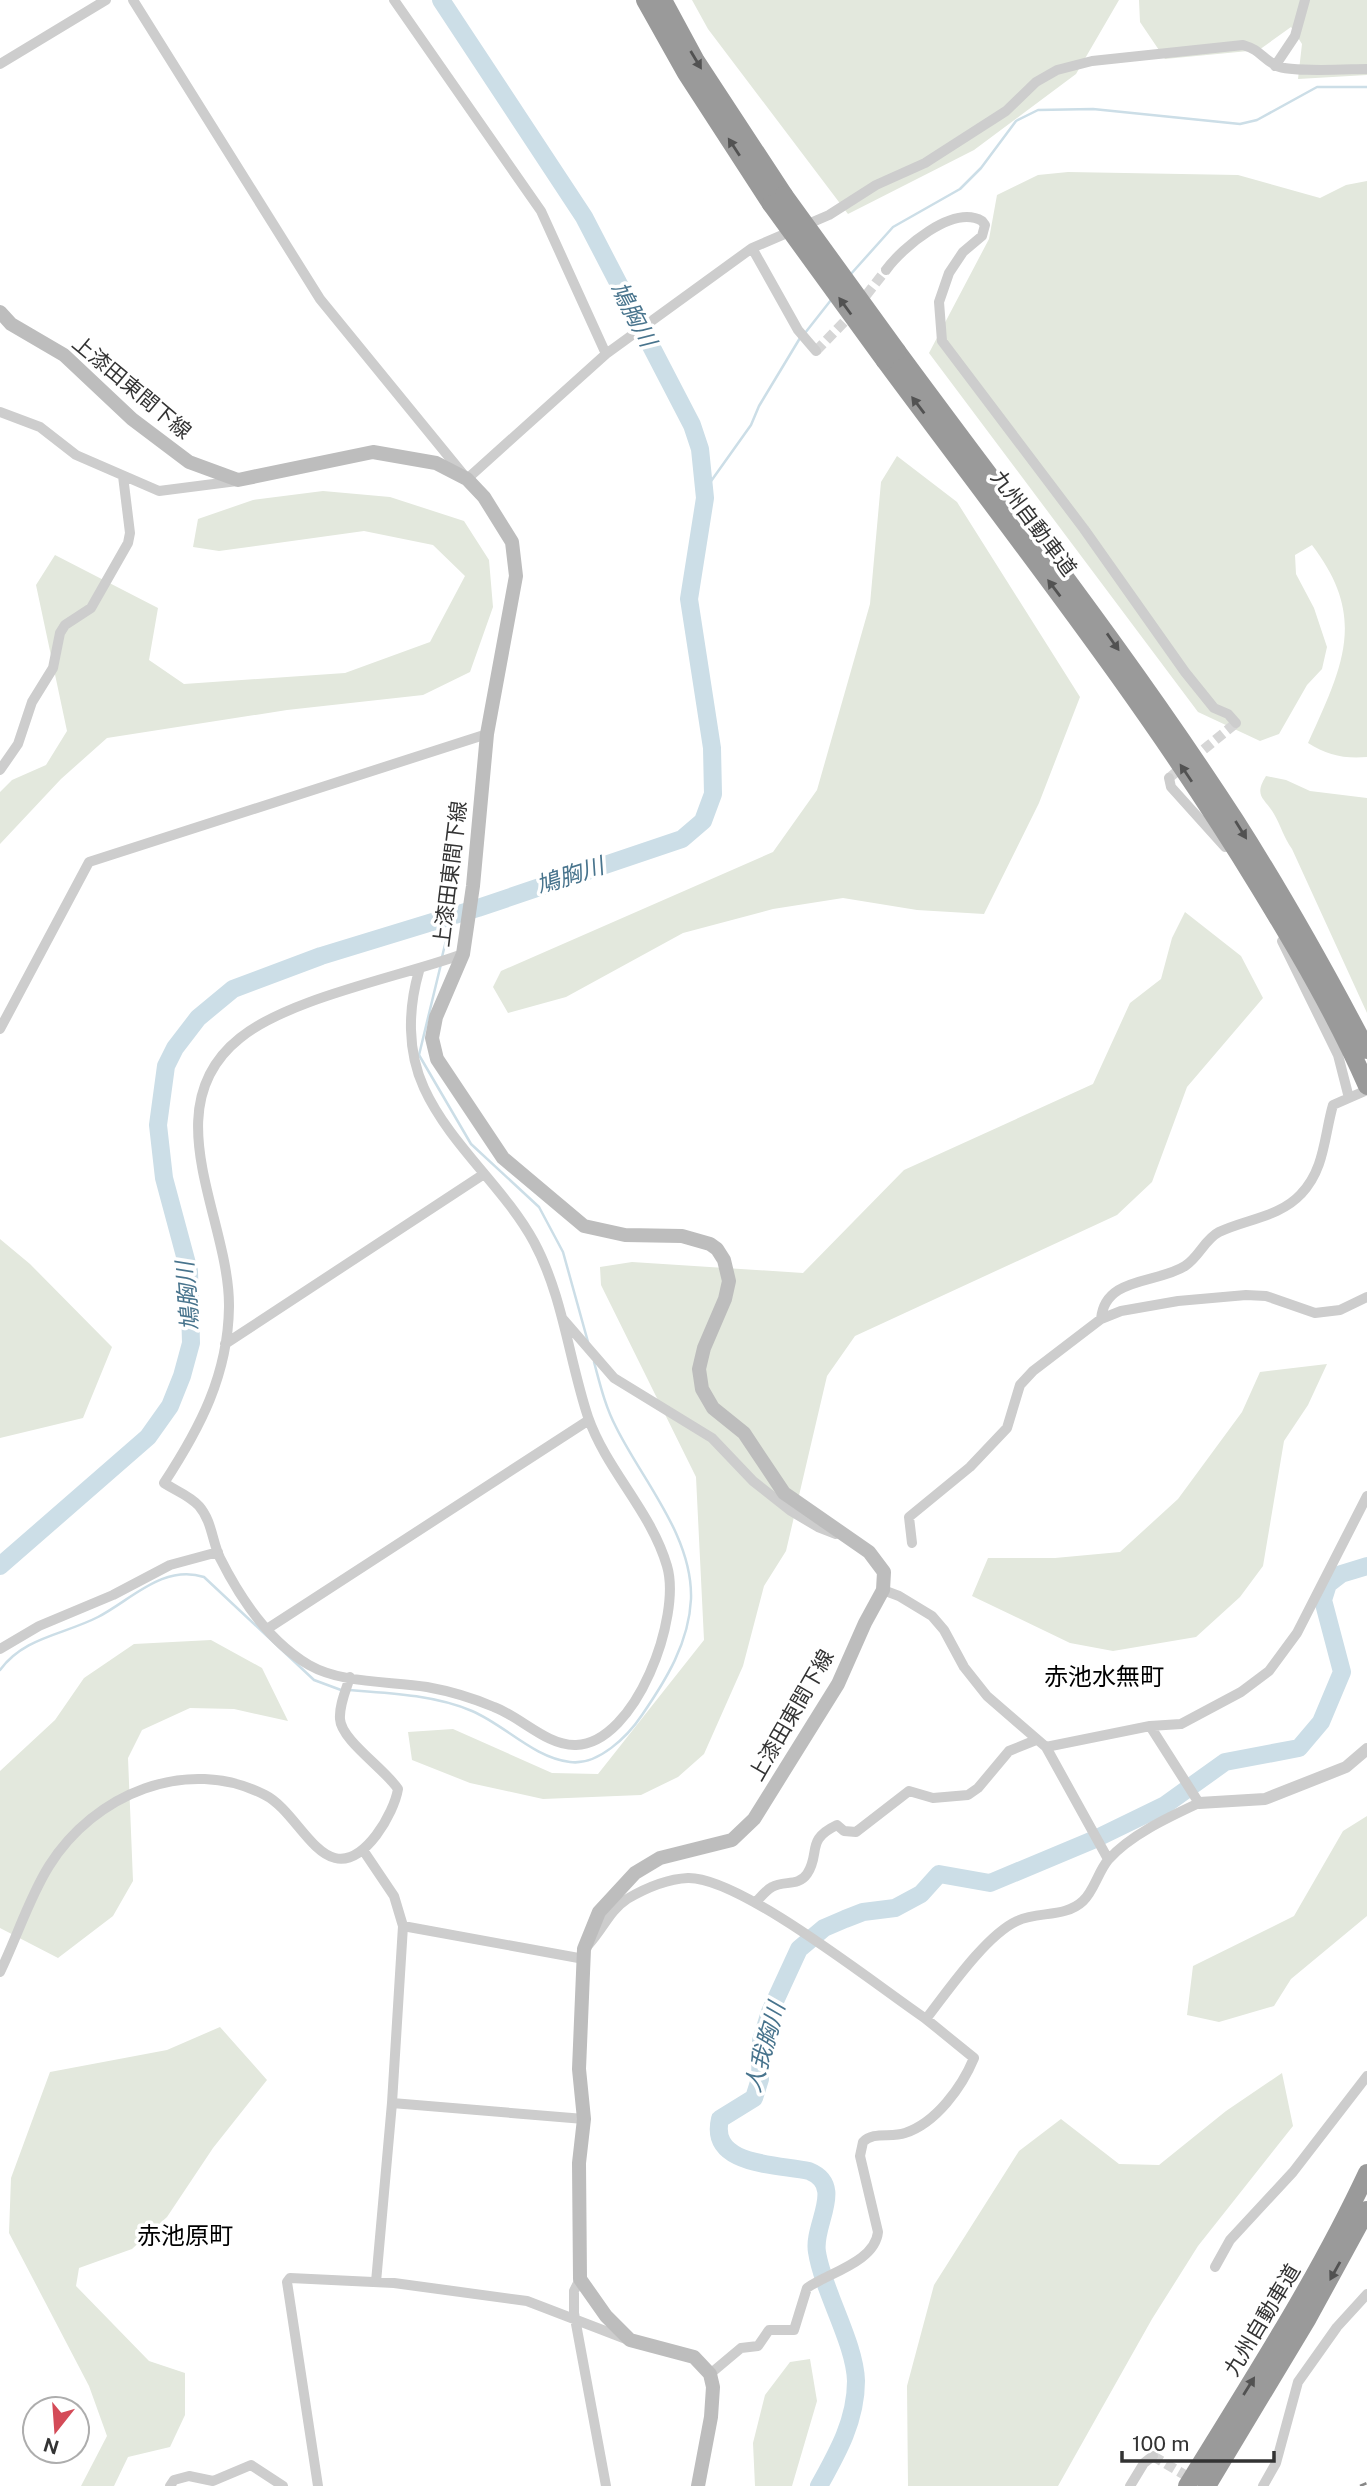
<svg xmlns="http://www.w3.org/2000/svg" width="1367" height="2486" viewBox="0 0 1367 2486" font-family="'Public Sans','Noto Sans JP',sans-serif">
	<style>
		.green { fill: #e3e8dd }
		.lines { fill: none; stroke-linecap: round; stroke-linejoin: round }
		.stream { stroke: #ccdee7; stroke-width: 2.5 }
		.river { stroke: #ccdee7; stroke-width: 18 }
		.minor-tunnel { stroke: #d6d6d6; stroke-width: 10; stroke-dasharray: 10 5; stroke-linecap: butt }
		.minor { stroke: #cdcdcd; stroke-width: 10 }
		.tertiary { stroke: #cdcdcd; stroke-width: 12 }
		.secondary { stroke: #bdbdbd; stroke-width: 14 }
		.motorway { stroke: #9a9a9a; stroke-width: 18 }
		.rail { stroke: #888; stroke-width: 2.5; stroke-dasharray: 7 5; stroke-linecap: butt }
		.motorway-bridge { stroke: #9a9a9a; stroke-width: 18 }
		.oneway { fill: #525252 }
		.labels { text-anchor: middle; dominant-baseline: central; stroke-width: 7; stroke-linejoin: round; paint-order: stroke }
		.street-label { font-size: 21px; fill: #333; stroke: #fff }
		.water-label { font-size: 23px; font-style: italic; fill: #48748d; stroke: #fff }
		.quarter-label { font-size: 24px; fill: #000; stroke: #fff }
	</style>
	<rect width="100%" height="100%" fill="#fff"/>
	<path class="green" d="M 692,0 L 1119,0 L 1076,74 L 974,150 L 848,214 L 708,29 Z
		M 1139,0 L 1367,0 L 1367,75 L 1298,79 L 1302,44 L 1291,27 L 1259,50 L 1165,59 L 1140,22 Z
		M 1068,172 L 1238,175 L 1320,198 L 1346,185 L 1367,181 L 1367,757 C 1344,759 1327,755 1308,743 C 1344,664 1367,617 1312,545 L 1295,555 L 1296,574 L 1314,608 L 1327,647 L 1322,669 L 1307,685 L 1279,734 L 1260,741 L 1198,712 L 929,353 L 989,239 L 997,195 L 1038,175 Z
		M 897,456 L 957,502 L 1080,697 L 1039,803 L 984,914 L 917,910 L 843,898 L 773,909 L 683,933 L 566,997 L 508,1013 L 493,987 L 501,971 L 773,852 L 817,790 L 870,604 L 881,482 Z
		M 323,491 L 390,497 L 464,521 L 489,560 L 493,607 L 470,672 L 423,695 L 287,710 L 107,738 L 61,779 L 0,844 L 0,792 L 12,780 L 46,765 L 67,731 L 36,585 L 55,555 L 158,608 L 149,660 L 184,684 L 345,673 L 430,642 L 465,576 L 433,545 L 364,531 L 219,551 L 193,547 L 198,519 L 253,500 Z
		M 1266,776 L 1286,780 L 1310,791 L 1367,798 L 1367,1013 L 1292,849 C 1284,838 1281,826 1274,814 C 1265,798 1253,797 1266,776 Z
		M 1185,912 L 1241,956 L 1263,998 L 1187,1087 L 1152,1182 L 1117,1215 L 855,1336 L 827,1376 L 786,1551 L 764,1586 L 743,1666 L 704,1754 L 678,1777 L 641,1795 L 543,1799 L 470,1783 L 412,1760 L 408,1732 L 453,1729 L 552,1773 L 598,1774 L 704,1640 L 696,1477 L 601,1285 L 600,1267 L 632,1262 L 803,1273 L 904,1170 L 1093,1084 L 1130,1003 L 1161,979 L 1172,938 Z
		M 0,1239 L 30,1264 L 112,1347 L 83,1418 L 0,1438 Z
		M 1327,1364 L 1308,1405 L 1284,1441 L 1263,1566 L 1240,1597 L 1196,1637 L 1113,1651 L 1070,1643 L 972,1596 L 988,1558 L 1055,1558 L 1120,1552 L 1178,1499 L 1242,1412 L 1260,1372 Z
		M 211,1640 L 262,1668 L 288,1721 L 234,1709 L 190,1708 L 142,1730 L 128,1758 L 133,1881 L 113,1916 L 58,1958 L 0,1928 L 0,1771 L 55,1720 L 84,1678 L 134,1644 Z
		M 1367,1816 L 1367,1916 L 1291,1979 L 1274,2006 L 1219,2022 L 1187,2015 L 1193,1966 L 1294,1916 L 1343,1831 Z
		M 220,2027 L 267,2080 L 213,2148 L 167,2217 L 132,2249 L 79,2268 L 76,2286 L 149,2361 L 185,2373 L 185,2415 L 170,2447 L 128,2457 L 114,2486 L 81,2486 L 107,2436 L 89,2386 L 9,2233 L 11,2178 L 50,2072 L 167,2050 Z
		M 1282,2073 L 1293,2126 L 1198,2246 L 1152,2319 L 1058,2486 L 908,2486 L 907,2386 L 934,2285 L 1019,2151 L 1061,2119 L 1119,2164 L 1159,2165 L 1226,2111 Z
		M 810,2359 L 817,2401 L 792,2486 L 755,2486 L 753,2443 L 765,2395 L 790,2362 Z"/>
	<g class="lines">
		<path class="stream" d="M 850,275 L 893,227 L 960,189 L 981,168 L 1016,121 L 1038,110 L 1093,109 L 1240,124 L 1257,120 L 1317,87 L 1367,87
			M 805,333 L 831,300
			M 704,491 L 751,425 L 759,406 L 800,338
			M 442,957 L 452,916
			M 441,964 L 419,1055 L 471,1144 L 539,1207 L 563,1252 L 588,1342
			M 0,1670 C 24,1637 63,1635 98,1617 C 131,1600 163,1564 204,1577 L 314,1680 L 341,1690
			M 348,1690 C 389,1693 434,1695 472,1711 C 505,1725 534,1758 570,1762 C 598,1766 628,1736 642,1715 C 666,1680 689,1643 691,1599 C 693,1536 642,1480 616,1427 C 605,1406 600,1384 594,1362"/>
		<path class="river" d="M 0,1566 L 148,1437 L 170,1406 L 182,1376 L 191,1343 L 189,1271 L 164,1178 L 158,1125 L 166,1066 L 175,1048 L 198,1018 L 233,989 L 321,956 L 478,908 L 682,839 L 703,821 L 713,794 L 712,748 L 689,599 L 705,498 L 700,449 L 692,425 L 584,217 L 441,0
			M 819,2486 C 838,2452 856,2420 856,2381 C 855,2343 823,2291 817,2252 C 812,2225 846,2186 809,2171 C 776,2164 709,2166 720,2119 L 754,2098 L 760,2079 L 761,2041 L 770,2012 L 799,1949 L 824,1928 L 845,1919 L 863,1912 L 895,1908 L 921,1894 L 939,1874 L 990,1883 L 1093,1840 L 1165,1805 L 1225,1762 L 1299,1748 L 1321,1722 L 1342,1672 L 1323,1600 L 1328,1584 L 1341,1574 L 1367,1566"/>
		<path class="minor-tunnel" d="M 816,351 L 849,317 L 886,270
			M 1169,778 L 1236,723
			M 1153,2456 L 1195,2481"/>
		<path class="minor" d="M 133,0 L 320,299 L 467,479 L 606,354 L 541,211 L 394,0
			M 0,64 L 106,0
			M 1275,66 L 1295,36 L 1305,0
			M 752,248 L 798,330 L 816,351
			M 886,270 C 902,248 953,204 982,221 L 985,225 L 982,236 L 963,252 L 949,273 L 939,302 L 942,341 L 1084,529 L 1185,672 L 1214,708 L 1228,714 L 1236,723
			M 606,354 L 752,248 L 829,215 L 876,185 L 925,163 L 1006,111 L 1036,82 L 1057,70 L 1092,61 L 1243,45 C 1260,50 1261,57 1275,65 C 1287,73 1349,69 1367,69
			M 0,412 L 40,427 L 76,455 L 159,491 L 237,481
			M 0,770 L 18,744 L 32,702 L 53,668 L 60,633 L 65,625 L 91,608 L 128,543 L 130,533 L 123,476
			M 1169,778 L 1171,787 L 1225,847
			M 1282,941 L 1338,1055 L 1349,1098
			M 419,971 C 408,1009 407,1051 424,1088 C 450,1145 504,1187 534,1242 C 563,1296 569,1360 588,1417 C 607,1471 651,1511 667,1566 C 682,1616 636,1743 576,1745 C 547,1746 521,1717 494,1707 C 473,1698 449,1691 427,1687 C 390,1681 342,1684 309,1665 C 270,1642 240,1598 220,1558 C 212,1541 212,1521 199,1506 C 189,1495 176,1491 164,1483 C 200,1428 228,1375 229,1307 C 230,1219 152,1108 240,1038 C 289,998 400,977 463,954
			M 0,1029 L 89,862 L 487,734
			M 562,1318 L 614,1378 L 712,1438 L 753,1481 L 791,1511 L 818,1527 L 836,1534
			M 1101,1319 C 1105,1276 1157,1284 1185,1266 C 1199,1257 1205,1239 1219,1232 C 1246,1219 1280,1217 1301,1194 C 1325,1169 1324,1136 1333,1105 L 1367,1090
			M 225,1344 L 484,1174
			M 912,1543 L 909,1517 L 970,1467 L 1007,1428 L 1020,1385 L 1033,1371 L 1101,1319 L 1121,1311 L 1178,1301 L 1246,1295 L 1266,1296 L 1315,1313 L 1340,1310 L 1367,1297
			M 883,1590 L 899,1596 L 932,1616 L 944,1630 L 964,1667 L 987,1696 L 1046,1747 L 1108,1859
			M 267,1629 L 589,1420
			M 0,1649 L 39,1626 L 113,1595 L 170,1565 L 218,1552
			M 1150,1726 L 1181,1724 L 1241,1692 L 1269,1671 L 1297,1633 L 1367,1496
			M 363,1850 L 394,1896 L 403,1926 L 392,2103 L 376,2282
			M 756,1902 C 761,1897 766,1890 772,1887 C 784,1880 798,1887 807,1874 C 821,1853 805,1840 837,1825 L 844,1831 L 856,1832 L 909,1791 L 933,1798 L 968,1795 L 978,1788 L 1009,1751 L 1036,1740
			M 403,1926 L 584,1959
			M 589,1944 C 603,1929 610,1910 627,1899 C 644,1889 667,1879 688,1878 C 741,1877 877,1986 926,2019 C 947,1992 986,1935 1017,1921 C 1038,1911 1065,1918 1083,1901 C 1094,1891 1098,1872 1108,1860 C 1130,1835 1169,1817 1199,1803 L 1150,1726 L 1046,1747
			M 0,1972 C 17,1937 29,1898 49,1866 C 94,1794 187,1755 265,1795 C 291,1808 310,1852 335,1858 C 365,1865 394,1813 398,1789 C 385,1769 341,1740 340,1719 C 339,1705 346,1690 350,1677
			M 392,2103 L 584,2119
			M 1215,2267 L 1230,2240 L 1293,2172 L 1367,2076
			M 580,2279 L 574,2291 L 574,2313 L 606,2486
			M 710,2374 L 741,2348 L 758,2346 L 769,2330 L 794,2330 L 807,2288 C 828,2273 875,2262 878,2232 L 860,2156 L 863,2142 C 873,2131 891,2138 905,2133 C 936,2123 962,2087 974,2058 L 926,2019
			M 170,2486 L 174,2480 L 189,2476 L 213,2481 L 251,2465 L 283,2486
			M 318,2486 L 287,2282 L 290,2278 L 394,2283 L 527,2301 L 626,2339
			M 1130,2486 L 1144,2463 L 1153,2456
			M 1263,2486 L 1276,2463 L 1298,2382 L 1337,2327 L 1367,2294"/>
		<path class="tertiary" d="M 1199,1803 L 1265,1799 L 1346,1767 L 1367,1749"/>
		<path class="secondary" d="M 0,312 L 11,324 L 64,355 L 132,419 L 189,462 L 238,480 L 373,452 L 436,463 L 467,479 L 484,497 L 512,542 L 516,576 L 487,734 L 473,886 L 463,954 L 436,1017 L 432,1038 L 437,1059 L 503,1158 L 584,1226 L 625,1235 L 682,1236 L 710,1244 L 717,1249 L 724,1260 L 729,1281 L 725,1299 L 704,1348 L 699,1369 L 702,1389 L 713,1408 L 744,1433 L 784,1493 L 869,1552 L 884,1572 L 883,1590 L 865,1623 L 838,1684 L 754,1819 L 732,1840 L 660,1858 L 635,1873 L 599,1912 L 584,1949 L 579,2069 L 584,2119 L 579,2163 L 580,2279 L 606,2316 L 630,2340 L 694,2357 L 710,2374 L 713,2387 L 711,2417 L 698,2486"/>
		<path class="motorway" d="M 645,0 L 686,73 L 771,204
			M 663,0 L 696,61 L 784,195
			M 897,351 C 1011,506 1130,658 1235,820 C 1283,895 1326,972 1367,1050
			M 885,361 C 1013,534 1147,703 1259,887 C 1298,951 1337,1017 1367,1086
			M 1187,2486 C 1250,2383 1316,2282 1367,2173
			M 1207,2486 L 1308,2318 L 1367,2210"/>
		<path class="rail" d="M 1360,2486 L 1367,2483"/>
		<path class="motorway-bridge" d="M 784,195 L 897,351
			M 771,204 L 885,361"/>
	</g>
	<defs><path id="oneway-solid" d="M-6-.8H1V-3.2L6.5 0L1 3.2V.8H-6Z" transform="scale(1.75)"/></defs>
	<g class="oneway">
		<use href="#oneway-solid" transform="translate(696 60) rotate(59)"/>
		<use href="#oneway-solid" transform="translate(734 147) rotate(-123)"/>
		<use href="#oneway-solid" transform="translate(845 306) rotate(-126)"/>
		<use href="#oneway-solid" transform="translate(918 405) rotate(-127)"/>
		<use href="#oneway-solid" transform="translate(1054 588) rotate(-127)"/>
		<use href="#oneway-solid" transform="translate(1113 642) rotate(55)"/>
		<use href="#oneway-solid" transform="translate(1186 773) rotate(-124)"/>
		<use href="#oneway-solid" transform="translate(1241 830) rotate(58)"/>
		<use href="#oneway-solid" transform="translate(1335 2271) rotate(119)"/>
		<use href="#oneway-solid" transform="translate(1249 2386) rotate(-58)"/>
	</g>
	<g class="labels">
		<g class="street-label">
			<text transform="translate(132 387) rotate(40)">上漆田東間下線</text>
			<text transform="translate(1034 523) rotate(53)">九州自動車道</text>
			<text transform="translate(450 874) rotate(-83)">上漆田東間下線</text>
			<text transform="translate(791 1715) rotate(-60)">上漆田東間下線</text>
			<text transform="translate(1262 2320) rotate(-59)">九州自動車道</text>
		</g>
		<g class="water-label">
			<text transform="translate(634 314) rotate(62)">鳩胸川</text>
			<text transform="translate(570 875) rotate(-18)">鳩胸川</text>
			<text transform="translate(187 1296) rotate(-95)">鳩胸川</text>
			<text transform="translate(764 2047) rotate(-74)">人我胸川</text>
		</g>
		<g class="quarter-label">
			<text x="1104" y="1676">赤池水無町</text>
			<text x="185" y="2235">赤池原町</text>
		</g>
	</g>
	<g transform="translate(56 2430) rotate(197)"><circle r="33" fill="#ffffff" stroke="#adadad" stroke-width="2"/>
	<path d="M0-5L12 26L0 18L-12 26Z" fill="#d44b58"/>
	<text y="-10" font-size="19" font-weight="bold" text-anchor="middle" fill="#333333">N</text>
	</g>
	<path d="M1122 2451v10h152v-10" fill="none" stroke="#333333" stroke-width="3.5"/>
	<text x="1132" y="2451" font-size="21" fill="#333333" stroke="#ffffff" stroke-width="5" paint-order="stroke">100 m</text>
</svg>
